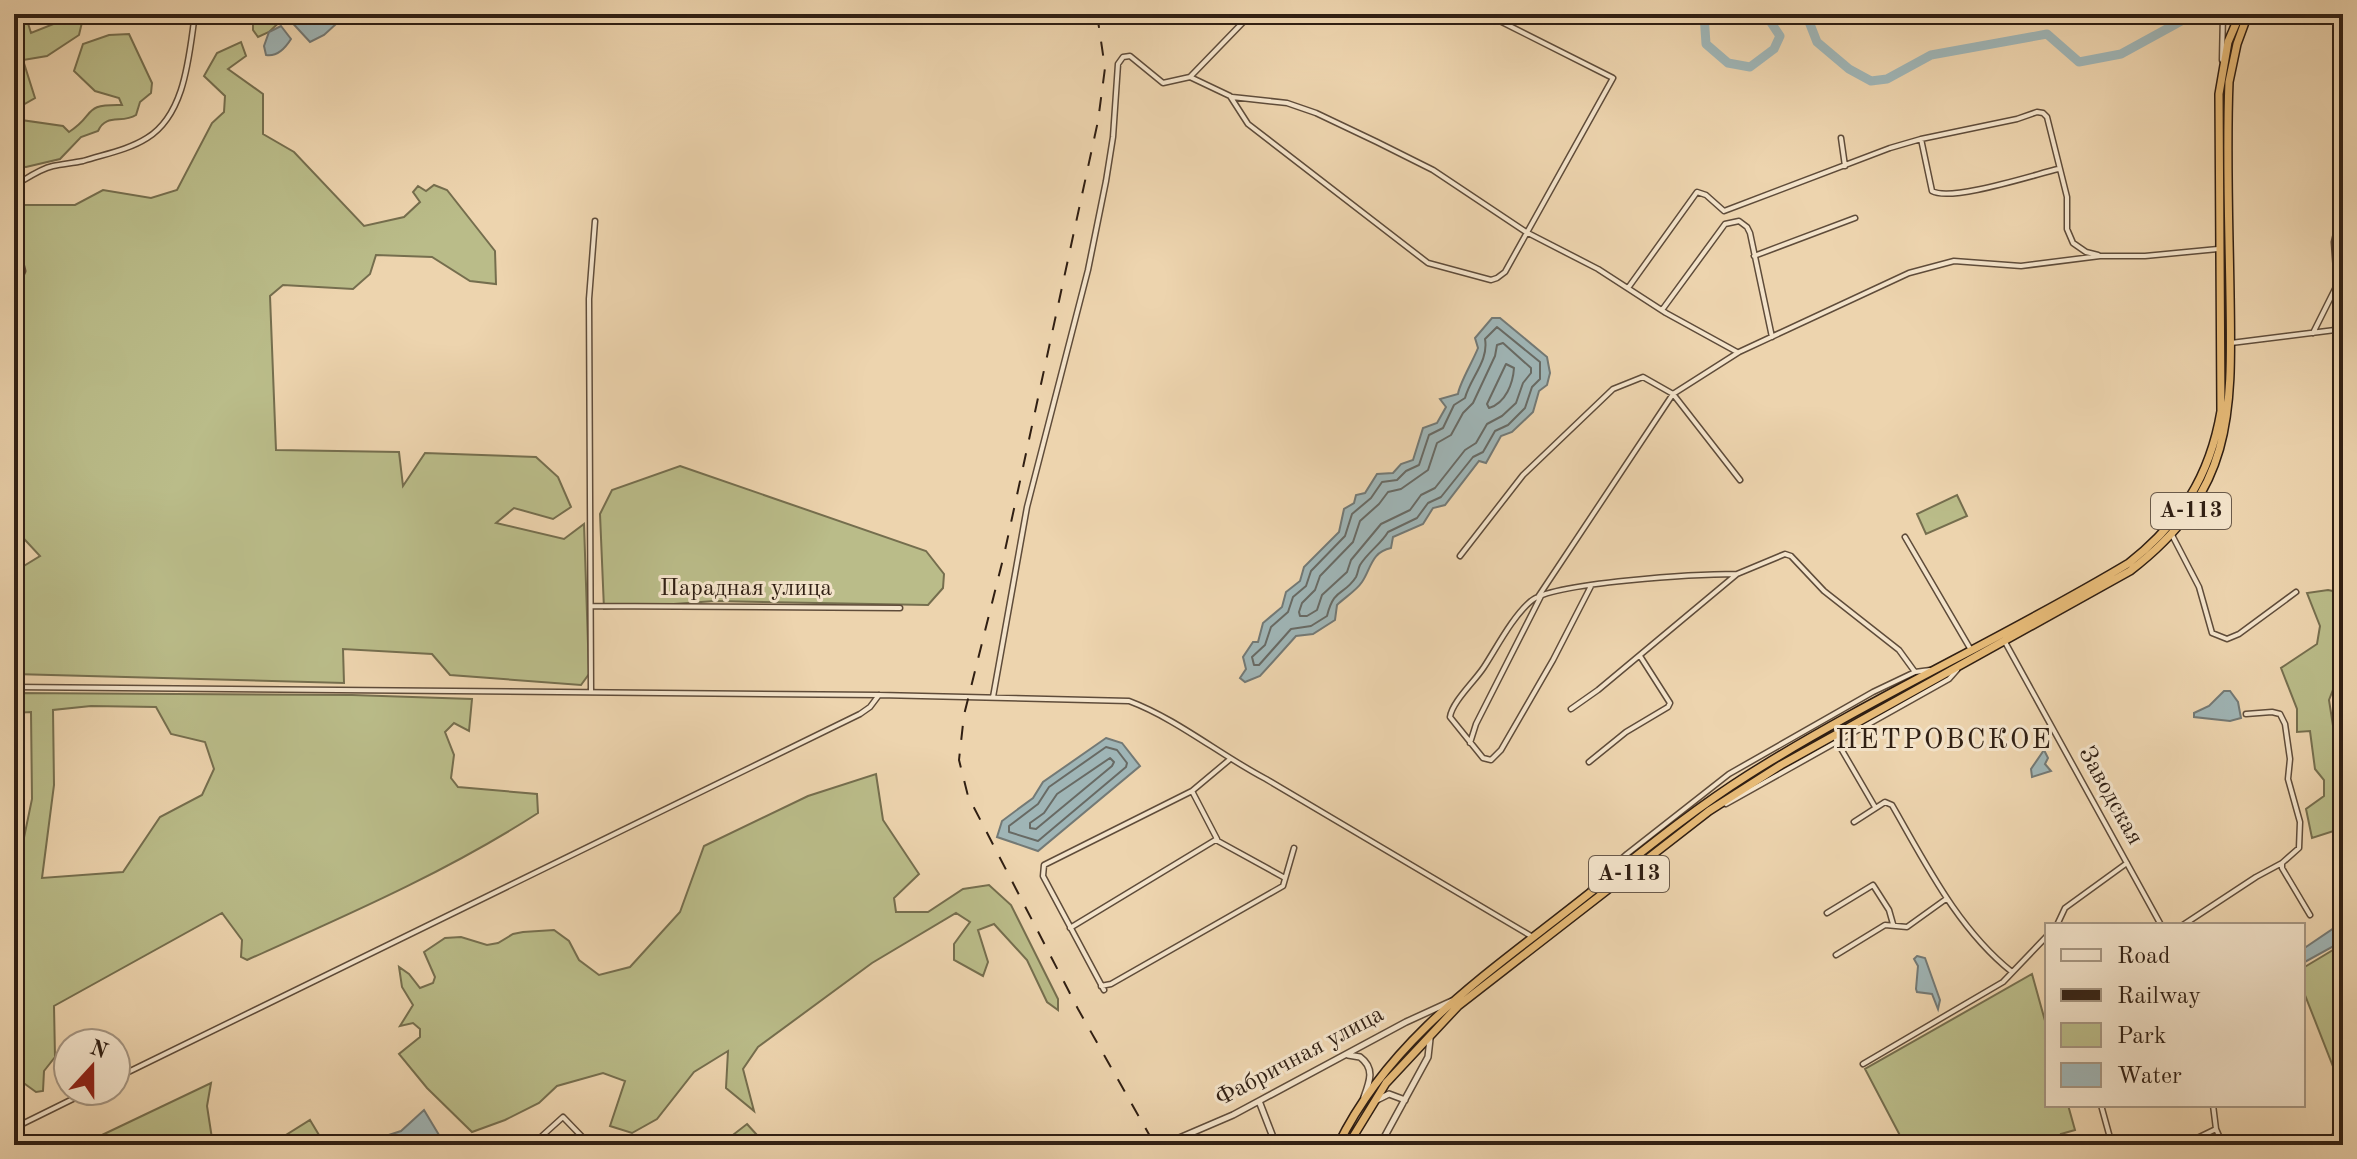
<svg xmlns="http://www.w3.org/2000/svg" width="2357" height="1159" viewBox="0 0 2357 1159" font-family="'Old Standard TT',serif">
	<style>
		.green { fill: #babc89; stroke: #756e4e; stroke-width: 2; fill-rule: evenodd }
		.water { fill: #9fb5b6; stroke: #737975; stroke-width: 2 }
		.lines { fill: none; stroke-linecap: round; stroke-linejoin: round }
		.shore { stroke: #686a64; stroke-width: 2 }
		.river { stroke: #9fb5b6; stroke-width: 9 }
		.minor-casing { stroke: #5f4c3a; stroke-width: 7 }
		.tertiary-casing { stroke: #5f4c3a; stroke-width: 8 }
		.trunk-casing { stroke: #301f13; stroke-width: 10 }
		.minor { stroke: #f3e3ca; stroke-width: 4 }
		.tertiary { stroke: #f3e3ca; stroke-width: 5 }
		.trunk { stroke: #e6ba77; stroke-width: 7 }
		.rail { stroke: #301f13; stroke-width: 2; stroke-dasharray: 14 14; stroke-linecap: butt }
		.labels { text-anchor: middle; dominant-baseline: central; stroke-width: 6; stroke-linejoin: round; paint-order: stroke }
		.shield { fill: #f3e3ca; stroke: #6a5a4a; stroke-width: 2 }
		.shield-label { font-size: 22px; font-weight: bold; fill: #301f13 }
		.street-label { font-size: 24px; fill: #301f13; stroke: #f3e3ca }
		.quarter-label { font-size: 28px; letter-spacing: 2px; fill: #301f13; stroke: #f3e3ca }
	</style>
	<rect width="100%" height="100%" fill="#edd4ae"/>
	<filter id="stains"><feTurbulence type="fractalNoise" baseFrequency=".0025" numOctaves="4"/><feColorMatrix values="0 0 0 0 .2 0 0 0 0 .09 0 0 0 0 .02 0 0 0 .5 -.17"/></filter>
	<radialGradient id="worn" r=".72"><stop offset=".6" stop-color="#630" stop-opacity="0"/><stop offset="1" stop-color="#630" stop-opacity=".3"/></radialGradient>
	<path class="green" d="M 243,14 L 288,14 L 269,32 L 258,37 L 253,30 L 253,21 Z
		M 14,17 L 27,20 L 31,33 L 66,19 L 83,18 L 79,35 L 47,56 L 23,60 L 35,98 L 14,110 Z
		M 129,34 L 152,83 L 151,93 L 140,102 L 136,115 C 122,124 106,113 98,131 L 81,137 L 60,159 L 26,167 L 14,166 L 14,119 L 63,126 L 69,132 C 97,114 81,104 122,105 L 119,98 L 95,91 L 74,71 L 83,44 L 109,35 Z
		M 241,42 L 246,56 L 228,69 L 263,94 L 263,134 L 294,152 L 364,226 L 404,217 L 420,202 L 413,192 L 418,186 L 426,191 L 434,185 L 447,190 L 495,251 L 496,284 L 470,281 L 432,257 L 376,255 L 370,274 L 353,289 L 283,285 L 270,296 L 276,450 L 399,452 L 403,486 L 425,453 L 536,457 L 558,477 L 571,507 L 553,519 L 514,508 L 496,523 L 564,539 L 584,524 L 589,674 L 581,685 L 450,675 L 432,654 L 343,649 L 344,683 L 14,674 L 14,572 L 40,556 L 14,528 L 14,205 L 75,205 L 103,190 L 151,198 L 177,190 L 212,123 L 224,112 L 225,96 L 204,76 L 217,53 Z
		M 680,466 L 926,551 L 944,574 L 943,588 L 928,605 L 715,601 L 604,609 L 600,514 L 612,490 Z
		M 1957,495 L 1967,516 L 1926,534 L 1917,514 Z
		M 2328,590 L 2343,593 L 2343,664 L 2329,700 L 2343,790 L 2343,828 L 2312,838 L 2306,809 L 2324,796 L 2324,780 L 2315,769 L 2310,731 L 2297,732 L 2297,709 L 2281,668 L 2317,644 L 2320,626 L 2307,593 Z
		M 2343,674 L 2343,747 L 2334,710 Z
		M 14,693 L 352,695 L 472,699 L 469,731 L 454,723 L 445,732 L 454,755 L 451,778 L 458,787 L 537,794 L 538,813 C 447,872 345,916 247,960 L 241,957 L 242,940 L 222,913 L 54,1006 L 55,1057 L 44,1071 L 43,1091 L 36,1092 L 14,1076 L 14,866 L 21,864 L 21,852 L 32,799 L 31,712 L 14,713 ZM 91,706 L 156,707 L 171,734 L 205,742 L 214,769 L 202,795 L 160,817 L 123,872 L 42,878 L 54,785 L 53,710 Z
		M 876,774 L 883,820 L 919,874 L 894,898 L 896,912 L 928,912 L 963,889 L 989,885 L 1011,905 L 1058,999 L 1058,1010 L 1047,1002 L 1027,960 L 994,924 L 978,930 L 988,962 L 983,976 L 954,960 L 954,944 L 970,922 L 956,913 L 872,963 L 758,1047 L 743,1069 L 754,1111 L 726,1088 L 728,1051 L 694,1072 L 657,1119 L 632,1133 L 610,1126 L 625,1081 L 603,1073 L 557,1086 L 539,1103 L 505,1120 L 472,1132 L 427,1088 L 399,1054 L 420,1037 L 420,1029 L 413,1023 L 400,1026 L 413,1005 L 402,987 L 399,967 L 409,974 L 420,988 L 433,983 L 435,977 L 424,952 L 445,938 L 461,937 L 487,945 L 498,943 L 513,934 L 523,932 L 554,930 L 569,941 L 579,960 L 599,975 L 630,967 L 680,912 L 704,846 L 808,796 Z
		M 2343,944 L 2343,1092 L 2303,990 L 2303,968 Z
		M 2032,974 L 2047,1028 L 2047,1105 L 2068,1105 L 2075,1130 L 2061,1134 L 2063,1142 L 2055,1145 L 1905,1145 L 1865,1069 Z
		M 211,1083 L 207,1106 L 213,1145 L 81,1145 Z
		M 310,1120 L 325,1145 L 270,1145 Z
		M 747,1124 L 766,1145 L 720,1145 Z
		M 2343,1128 L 2343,1145 L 2314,1145 Z"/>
	<path class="water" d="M 288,14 L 347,14 L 324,35 L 310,42 L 286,16 Z
		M 281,26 L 291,39 C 286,47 277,57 266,55 L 264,46 L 269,32 Z
		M 1492,318 L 1500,318 L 1547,357 L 1550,373 L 1547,385 L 1539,391 L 1533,412 L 1512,432 L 1501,436 L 1486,463 L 1479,461 L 1445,505 L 1433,508 L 1423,524 L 1393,537 L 1391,548 C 1371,552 1371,569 1362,582 C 1356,591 1344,598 1337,605 L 1335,620 L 1313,634 L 1296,636 L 1260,676 L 1245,682 L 1240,678 L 1246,669 L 1243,657 L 1253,642 L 1258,642 L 1263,623 L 1282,607 L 1286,592 L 1300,581 L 1304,567 L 1339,532 L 1344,509 L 1354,503 L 1356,495 L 1365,493 L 1377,474 L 1393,473 L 1401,464 L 1413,460 L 1423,428 L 1437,423 L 1446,407 L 1440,399 L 1458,394 C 1459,384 1473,361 1478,348 L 1475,338 Z
		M 2224,691 L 2230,691 L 2238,702 L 2241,718 L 2230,721 L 2194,717 L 2194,713 L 2209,706 Z
		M 1106,738 L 1122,743 L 1140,766 L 1038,851 L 997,837 L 1002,821 L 1033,798 L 1043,782 Z
		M 2044,750 L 2048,758 L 2045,764 L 2051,771 L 2032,777 L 2031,769 Z
		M 2343,922 L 2343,941 L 2303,963 L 2303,949 Z
		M 1917,956 L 1925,958 L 1940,1000 L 1938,1009 L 1932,994 L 1917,992 L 1916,989 L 1918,966 L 1914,959 Z
		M 424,1110 L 445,1145 L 358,1145 L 401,1131 Z"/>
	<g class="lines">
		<path class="shore" d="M 1497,327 L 1540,362 L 1540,379 L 1532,387 L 1525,408 L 1508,425 L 1495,431 L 1483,452 L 1473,457 L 1441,497 L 1428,503 L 1417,518 L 1388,532 C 1381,544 1368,552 1360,565 C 1358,569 1358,573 1356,577 C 1344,596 1334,587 1327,616 L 1311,626 L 1291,629 L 1259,665 L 1254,665 L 1252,657 L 1265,645 L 1271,627 L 1288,612 L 1293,597 L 1306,586 L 1311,571 L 1345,536 L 1352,514 L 1371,498 L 1382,482 L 1397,480 L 1406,471 L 1419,465 L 1429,435 L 1443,428 L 1454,405 L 1465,398 C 1470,378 1489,361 1485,339 Z
			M 1503,343 L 1531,368 L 1531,373 L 1523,383 L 1516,403 L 1502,416 L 1487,424 L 1476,443 L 1465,450 L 1435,488 L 1421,495 L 1410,510 L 1381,524 L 1351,560 L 1347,572 L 1322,595 L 1317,610 L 1307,616 L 1300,616 L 1299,612 L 1302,603 L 1315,590 L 1320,576 L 1353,542 L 1360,521 L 1379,504 L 1388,492 L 1401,489 L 1428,470 L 1437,443 L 1451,435 L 1463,413 L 1473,403 L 1495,356 L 1497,345 Z
			M 1506,364 L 1514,368 C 1513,383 1506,403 1489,408 L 1487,404 Z
			M 1106,747 L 1117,750 L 1127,763 L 1126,767 L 1038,841 L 1009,832 L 1009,826 L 1038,804 L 1049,787 Z
			M 1110,758 L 1114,762 L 1112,766 L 1036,829 L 1030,828 L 1030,823 L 1044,813 L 1057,794 Z"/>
		<path class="river" d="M 1704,14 L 1706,44 L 1728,63 L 1750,67 L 1774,49 L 1780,36 L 1768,18 L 1768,14
			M 1806,14 L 1817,42 L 1849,69 L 1871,81 L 1887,79 L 1931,55 L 2047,34 L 2079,62 L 2121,54 L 2194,14
			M 2343,869 L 2338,882 L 2343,887"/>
		<g class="minor-casing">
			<path id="minor" d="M 2222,60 L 2223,14
				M 1190,77 L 1251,14
				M 1232,97 L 1287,103 L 1316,113 L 1377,142 L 1433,170 L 1526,232 L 1598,269 L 1666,313 L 1737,352
				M 1841,138 L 1845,166
				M 1921,139 L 1932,191 C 1951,202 2033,175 2058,169
				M 14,186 C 26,179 39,169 53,166 C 63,164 73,163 83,161 C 105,154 128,150 147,138 C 186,114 189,54 195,14
				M 14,235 L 23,271 L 14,291
				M 1754,256 L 1855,218
				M 1628,288 L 1697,192 L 1706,195 L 1724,211 L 1890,148 L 1921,139 L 2017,119 L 2037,112 L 2043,113 L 2047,117 L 2067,197 L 2067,229 L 2073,243 L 2086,252 L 2098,255
				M 1662,310 L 1725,224 L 1739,221 L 1747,227 L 1750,233 L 1772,337
				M 2313,333 L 2337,285 L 2334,242 L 2337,229
				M 2231,343 L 2343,329
				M 2172,535 L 2199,587 L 2212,633 L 2227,639 L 2239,634 L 2296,592
				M 1905,537 L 1971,650
				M 1460,556 L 1523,475 L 1613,389 L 1643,377 L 1673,394 L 1740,480
				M 1591,586 L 1553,660 L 1501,750 L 1491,760 L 1483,758 L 1450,717 C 1452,702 1475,681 1484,667 C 1497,647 1513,616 1531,601 C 1552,582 1702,574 1737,574
				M 1538,597 L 1673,394 L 1739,352 L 1909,273 L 1954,261 L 2021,266 L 2100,256 L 2145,256 L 2218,249
				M 591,606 L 900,608
				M 2005,642 L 2161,925
				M 14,687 L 879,695 L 1129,701 C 1177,719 1220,755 1266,779 L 1531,936
				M 591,692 L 589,299 L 595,221
				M 993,697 L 1027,507 L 1088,270 L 1106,181 L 1113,137 L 1118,64 L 1123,57 L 1130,56 L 1163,83 L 1190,77 L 1230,96 L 1248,124 L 1428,263 L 1491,280 L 1497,278 L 1505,272 L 1613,78 L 1486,14
				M 1571,709 L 1598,690 L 1737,574 L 1785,554 L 1791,556 L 1824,591 L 1899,650 L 1915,672
				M 2246,714 L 2272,712 L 2280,714 L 2285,724 L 2290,759 L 2288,779 L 2300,822 L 2299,848 L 2282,863 L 2282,868 L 2310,915
				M 1836,740 L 1875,807
				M 1470,743 L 1476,724 L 1541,596
				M 1589,762 L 1626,732 L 1668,707 L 1670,703 L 1640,656
				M 1726,804 L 1949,679 L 1957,670
				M 1854,822 L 1885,802 L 1892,805 C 1926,864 1958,929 2012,972
				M 1216,840 L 1285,878
				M 1591,889 L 1603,875 L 1627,854 L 1729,774 L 1873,692 L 1915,672 L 1930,670
				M 1827,913 L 1873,885 L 1889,910 L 1893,924
				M 2057,925 L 2065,908 L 2127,863
				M 2183,925 L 2256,877 L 2282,863
				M 1070,928 L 1217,839 L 1192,791
				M 1836,955 L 1885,925 L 1907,927 L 1946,899
				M 1101,986 L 1111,984 L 1283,886 L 1294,848
				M 1104,990 L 1043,876 L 1044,865 L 1192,791 L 1229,760
				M 1863,1064 L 2003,982 L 2047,936
				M 116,1078 L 860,714 L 870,707 L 879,695
				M 2101,1105 L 2112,1145
				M 2213,1105 L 2216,1129 L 2223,1145
				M 14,1128 L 89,1091
				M 532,1145 L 563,1117 L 590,1145
				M 2183,1145 L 2216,1129"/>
		</g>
		<g class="tertiary-casing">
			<path id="tertiary" d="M 1348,1055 L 1360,1057 C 1375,1068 1370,1081 1364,1097
				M 1377,1100 L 1389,1094 L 1405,1100
				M 1259,1101 L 1276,1145
				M 1163,1145 L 1233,1115 L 1406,1022 L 1452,1001
				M 1380,1145 L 1428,1057 L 1430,1039"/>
		</g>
		<g class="trunk-casing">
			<path id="trunk" d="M 1338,1145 C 1385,1048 1471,985 1554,921 C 1618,872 1680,818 1748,775 C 1870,698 2004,638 2129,563 C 2180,523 2210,476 2221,411 L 2219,94 L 2228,42 L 2240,14
				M 1348,1145 L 1386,1083 L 1458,1006 L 1709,811 L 1781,765 L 2130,571 C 2234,491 2232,415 2230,295 C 2229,224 2226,152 2229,82 L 2237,44 L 2248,14"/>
		</g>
		<use href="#minor" class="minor"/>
		<use href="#tertiary" class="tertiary"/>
		<use href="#trunk" class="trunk"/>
		<path class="rail" d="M 1097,14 L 1105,68 L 1098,121 L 1004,555 L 964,715 L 959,760 L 968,796 L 1078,1009 L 1155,1145"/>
	</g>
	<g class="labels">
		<g class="shield">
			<rect x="2151" y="493" width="80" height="36" rx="6"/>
			<rect x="1589" y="856" width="80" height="36" rx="6"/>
		</g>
		<g class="shield-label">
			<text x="2191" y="511">А-113</text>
			<text x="1629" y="874">А-113</text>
		</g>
		<g class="street-label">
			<text x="746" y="589">Парадная улица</text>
			<text transform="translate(2110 796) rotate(61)">Заводская</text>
			<text transform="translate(1300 1057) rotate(-28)">Фабричная улица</text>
		</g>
		<g class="quarter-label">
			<text x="1944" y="741">ПЕТРОВСКОЕ</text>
		</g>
	</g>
	<rect width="2357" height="1159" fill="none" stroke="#edd4ae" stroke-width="48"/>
	<rect x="16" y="16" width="2325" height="1127" fill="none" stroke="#301f13" stroke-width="4"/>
	<rect x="24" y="24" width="2309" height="1111" fill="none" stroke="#301f13" stroke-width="2"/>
	<rect x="2045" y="923" width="260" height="184" fill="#f3e3ca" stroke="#a59581" stroke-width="2"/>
	<rect x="2061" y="949" width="40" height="12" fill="#f3e3ca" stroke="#a59581" stroke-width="2"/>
	<text x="2117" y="963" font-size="24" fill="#301f13">Road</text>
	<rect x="2061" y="989" width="40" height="12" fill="#301f13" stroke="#a59581" stroke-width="2"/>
	<text x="2117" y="1003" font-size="24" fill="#301f13">Railway</text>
	<rect x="2061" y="1023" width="40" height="24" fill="#babc89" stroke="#a59581" stroke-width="2"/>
	<text x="2117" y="1043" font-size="24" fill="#301f13">Park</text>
	<rect x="2061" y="1063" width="40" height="24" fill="#9fb5b6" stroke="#a59581" stroke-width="2"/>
	<text x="2117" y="1083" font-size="24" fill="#301f13">Water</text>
	<g transform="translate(92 1067) rotate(21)"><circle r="38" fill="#f3e3ca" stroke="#a59581" stroke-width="2"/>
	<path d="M0-6L14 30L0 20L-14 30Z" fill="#8f2418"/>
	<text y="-12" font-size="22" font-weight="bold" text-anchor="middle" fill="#301f13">N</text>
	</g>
	<rect width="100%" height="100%" filter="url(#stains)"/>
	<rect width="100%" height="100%" fill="url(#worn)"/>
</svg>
